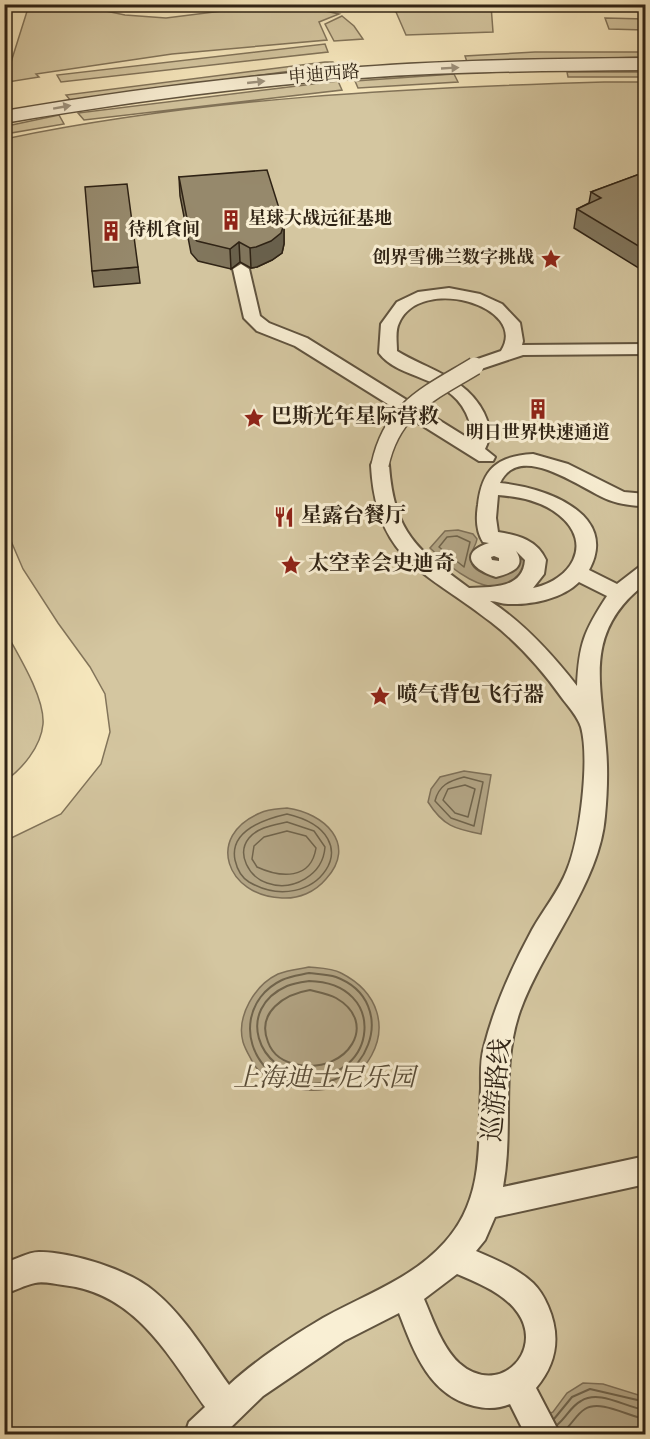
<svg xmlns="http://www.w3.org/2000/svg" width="650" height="1439" viewBox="0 0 650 1439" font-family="'Sorts Mill Goudy','Noto Serif SC',serif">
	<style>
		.green { fill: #d4c6a0; stroke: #82745a; stroke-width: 1.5 }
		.water { fill: #b2a484; stroke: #7e7058; stroke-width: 1.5 }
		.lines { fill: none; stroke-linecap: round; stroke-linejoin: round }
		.shore-far1 { stroke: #70644c; stroke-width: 1.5 }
		.shore { stroke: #70644c; stroke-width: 2 }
		.pedestrian-casing { stroke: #61543f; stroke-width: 4 }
		.tertiary-casing { stroke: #61543f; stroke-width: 3 }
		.pedestrian { fill: #f9efd4; fill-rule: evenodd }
		.tertiary { fill: #f9efd4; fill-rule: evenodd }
		.pedestrian-bridge-casing { stroke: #61543f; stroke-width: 20; stroke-linecap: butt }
		.pedestrian-bridge { stroke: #f9efd4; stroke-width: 17 }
		.wall { fill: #81765d; stroke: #2f2315; stroke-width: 1.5 }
		.shaded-wall { fill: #69604c; stroke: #2f2315; stroke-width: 1.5 }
		.building { fill: #96896c; stroke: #2f2315; stroke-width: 1.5 }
		.oneway { fill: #9e937e }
		.labels { text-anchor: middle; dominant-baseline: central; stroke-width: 6; stroke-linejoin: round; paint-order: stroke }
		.far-street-label { font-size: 18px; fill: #2f2315; stroke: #f9efd4 }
		.far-poi-label { font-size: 18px; font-weight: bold; fill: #2f2315; stroke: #f9efd4; text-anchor: start }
		.poi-label { font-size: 21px; font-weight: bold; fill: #2f2315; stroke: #f9efd4; text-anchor: start }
		.near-park-label { font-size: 26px; font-style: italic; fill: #584c38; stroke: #f9efd4 }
		.near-street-label { font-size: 26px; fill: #2f2315; stroke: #f9efd4 }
	</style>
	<rect width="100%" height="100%" fill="#f6e7bd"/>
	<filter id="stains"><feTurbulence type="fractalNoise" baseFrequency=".00333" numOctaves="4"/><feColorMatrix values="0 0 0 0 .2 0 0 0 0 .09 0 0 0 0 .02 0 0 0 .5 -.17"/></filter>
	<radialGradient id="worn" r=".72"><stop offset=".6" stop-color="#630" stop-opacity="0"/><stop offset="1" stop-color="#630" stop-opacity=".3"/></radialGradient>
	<path class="green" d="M 277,4 L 298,5 L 339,14 L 319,22 L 327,40 L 172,54 L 36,74 L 39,77 L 8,82 L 6,78 L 29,5 L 84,5 L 96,9 L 125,15 L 166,18 Z
		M 384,5 L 491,5 L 493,32 L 406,35 L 396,12 Z
		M 342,16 L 354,26 L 363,39 L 334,41 L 325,24 Z
		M 605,18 L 645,19 L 645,30 L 609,29 Z
		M 325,44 L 328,52 L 61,82 L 57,75 Z
		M 535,52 L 646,52 L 645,57 L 467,62 L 465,56 Z
		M 325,62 L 333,62 L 335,65 L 71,101 L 66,95 Z
		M 567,72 L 645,72 L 645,77 L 568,77 Z
		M 454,74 L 458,82 L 358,88 L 355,81 Z
		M 338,81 L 342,90 L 84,120 L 78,113 Z
		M 604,82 L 645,82 L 645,1434 L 5,1434 L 5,841 L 61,814 L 101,764 L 110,732 L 105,694 L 90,667 L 58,623 L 23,569 L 5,527 L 5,139 C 201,98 403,88 604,82 Z
		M 59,115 L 64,124 L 5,134 L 5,128 L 7,126 Z
		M 4,629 C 17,653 45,697 43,724 C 41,747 22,769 5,781 Z"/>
	<path class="water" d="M 458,530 L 473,534 L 477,539 C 476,546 470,552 471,558 C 471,577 497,574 509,571 L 504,542 L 526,555 L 528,566 C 524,571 520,577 516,581 C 488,601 448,566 430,548 L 445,531 Z
		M 464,771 L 491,775 L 481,834 C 455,829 443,826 428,802 L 431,789 L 440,777 Z
		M 287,808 C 324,813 358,844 326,879 C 315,892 299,899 282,898 C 226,896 205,836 260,813 C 268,809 278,809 287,808 Z
		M 309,967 C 319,968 332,968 341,973 C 421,1014 361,1114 286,1085 C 273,1080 260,1075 253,1063 C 250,1057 245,1049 243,1042 C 236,1016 255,985 278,974 C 288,970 300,969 309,967 Z
		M 583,1383 L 603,1384 L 645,1397 L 645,1434 L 502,1434 L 509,1434 L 553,1412 L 567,1393 Z"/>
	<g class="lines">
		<path class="shore-far1" d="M 457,536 L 470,542 L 464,567 L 439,547 L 447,537 Z
			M 464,777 L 483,782 L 474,826 L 451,818 L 435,801 C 439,785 449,781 464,777 Z
			M 465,785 L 475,789 L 468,817 L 455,813 L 443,800 L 448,789 Z
			M 287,814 C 376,835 314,920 249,882 C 241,877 237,869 235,860 C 229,830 265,819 287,814 Z
			M 287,822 L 314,831 L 325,847 C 323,875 293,892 267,883 C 249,877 236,854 249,838 C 258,827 274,825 287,822 Z
			M 287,831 L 306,836 L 316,848 C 311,880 281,878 257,867 L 252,859 L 254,846 L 264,837 Z"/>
		<path class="shore" d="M 309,973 C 318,974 328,974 336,977 C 403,1002 367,1097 299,1082 C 287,1080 274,1077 266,1068 C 240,1040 246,997 282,980 C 290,976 300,975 309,973 Z
			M 309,981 C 390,983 376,1081 308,1076 C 257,1072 235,1009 287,986 C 294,983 302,982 309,981 Z
			M 310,990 C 318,992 329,994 336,998 C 380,1023 347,1073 300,1065 C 286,1063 273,1056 268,1042 C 256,1012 285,994 310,990 Z
			M 554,1419 L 572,1397 L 590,1389 L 646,1402
			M 557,1425 C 566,1418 571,1406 581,1401 C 600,1389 626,1408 646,1410
			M 561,1433 C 571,1427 575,1415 585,1409 C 601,1399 629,1417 646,1419"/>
		<g class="pedestrian-casing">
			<path id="pedestrian" d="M 241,264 L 249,269 L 260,316 L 269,323 L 307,338 L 471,440 C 473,430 470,422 466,413 C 448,375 399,380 379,353 L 381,324 L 397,302 L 418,292 L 449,288 L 480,294 L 502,304 L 520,323 L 523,341 L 522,345 L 646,344 L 646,354 L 523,355 L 475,371 L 469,370 L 466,366 L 469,362 L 501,351 C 530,306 420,274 399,323 C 395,330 397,343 397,351 C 428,370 466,377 484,413 C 490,426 492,435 485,449 L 495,457 L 493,461 L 479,461 L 295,346 L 257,331 L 244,318 L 233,269 Z
				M 533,454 L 568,464 L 624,492 L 646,494 L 646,506 C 633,506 620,504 609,500 C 582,490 520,440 500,483 C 543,487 620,513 589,570 L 617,584 L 639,567 L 646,565 L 646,583 C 583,632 601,681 606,748 C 608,770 607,795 605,816 C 600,883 543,947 520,1011 C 500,1068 514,1128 503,1187 L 646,1156 L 646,1184 L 495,1217 L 485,1240 L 476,1251 C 496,1260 517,1268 533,1283 C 540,1290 544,1297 548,1306 C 561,1336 557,1363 536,1388 L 560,1434 L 525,1434 L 510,1404 C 498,1409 486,1409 474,1406 C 429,1395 414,1352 399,1313 L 344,1341 L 263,1396 L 224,1434 L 185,1434 L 189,1422 L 205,1407 C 167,1353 135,1293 63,1285 C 54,1284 43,1281 35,1283 C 25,1285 14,1291 4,1294 L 4,1263 C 15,1260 28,1252 39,1252 C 72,1252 130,1270 155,1292 C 185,1317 206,1353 229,1385 C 253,1362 294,1335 323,1318 C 366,1294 412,1279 445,1242 C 485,1198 478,1143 481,1088 C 481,1075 480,1060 484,1047 C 494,1007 512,967 532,930 C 543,910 559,891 567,870 C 580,839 590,759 581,727 C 578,717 568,706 562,698 C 542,670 518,643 491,622 C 426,571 376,561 371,465 L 373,461 L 387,461 L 389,465 C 394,533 417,550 469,588 C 492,587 523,589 525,560 L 516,551 C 527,568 510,573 496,577 C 473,570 457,553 489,543 L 483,542 C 476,531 476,517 478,505 C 482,469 497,456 533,454 ZM 498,495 C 520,497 542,501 559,515 C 595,544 570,581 533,588 L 544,574 L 546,560 C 537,540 518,535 498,532 L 496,518 ZM 494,556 L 499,558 L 499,561 L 492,560 L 491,557 ZM 579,582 L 607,596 C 584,631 579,644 577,686 C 552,654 524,623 490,601 C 497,601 501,604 508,604 C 531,605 562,599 579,582 ZM 457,1274 C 478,1283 504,1293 518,1313 C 545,1352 498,1398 459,1363 C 442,1347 433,1320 424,1299 Z"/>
		</g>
		<g class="tertiary-casing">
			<path id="tertiary" d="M 646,58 L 646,70 C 550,71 455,71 360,78 C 241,87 122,103 4,123 L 4,111 C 122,91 241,76 360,67 C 455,60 550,59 646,58 Z"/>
		</g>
		<use href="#pedestrian" class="pedestrian"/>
		<use href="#tertiary" class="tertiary"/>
		<g class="pedestrian-bridge-casing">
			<path id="pedestrian-bridge" d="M 380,465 C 392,408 429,394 475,366"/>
		</g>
		<use href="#pedestrian-bridge" class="pedestrian-bridge"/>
	</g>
	<path class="wall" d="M 645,172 L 645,272 L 574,228 L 577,209 L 589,203 L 591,192 Z
		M 179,177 L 284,224 L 284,244 L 282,253 L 272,260 L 257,267 L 251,268 L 240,262 L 231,269 L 198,261 L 191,253 L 180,196 Z
		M 138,267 L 140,283 L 94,287 L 92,271 Z"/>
	<path class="shaded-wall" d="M 284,224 L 284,244 L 282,253 L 272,260 L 257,267 L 251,268 L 250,248 Z
		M 239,242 L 240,262 L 231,269 L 230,249 Z"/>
	<path class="building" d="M 267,170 L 284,224 L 281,233 L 271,241 L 256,247 L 250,248 L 239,242 L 230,249 L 197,241 L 190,234 L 179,177 Z
		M 645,172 L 645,250 L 577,209 L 601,198 L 591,192 Z
		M 127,184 L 138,267 L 92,271 L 85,187 Z"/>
	<defs><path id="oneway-solid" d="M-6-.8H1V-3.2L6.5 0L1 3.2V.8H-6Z" transform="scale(1.5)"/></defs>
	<g class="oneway">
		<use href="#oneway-solid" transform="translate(450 68) rotate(-3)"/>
		<use href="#oneway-solid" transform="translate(256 82) rotate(-6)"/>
		<use href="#oneway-solid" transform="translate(62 107) rotate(-10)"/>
	</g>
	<defs>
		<g id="building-bare" transform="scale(1.62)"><path d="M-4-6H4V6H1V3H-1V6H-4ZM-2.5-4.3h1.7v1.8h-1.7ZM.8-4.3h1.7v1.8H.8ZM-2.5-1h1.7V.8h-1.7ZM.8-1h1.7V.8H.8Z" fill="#8f2418" stroke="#f9efd4" stroke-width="2.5" paint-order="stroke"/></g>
		<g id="sight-bare" transform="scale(1.62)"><path d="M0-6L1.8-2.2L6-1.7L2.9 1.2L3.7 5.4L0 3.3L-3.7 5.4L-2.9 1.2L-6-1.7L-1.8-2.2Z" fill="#8f2418" stroke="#f9efd4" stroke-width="2.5" paint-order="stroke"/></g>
		<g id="restaurant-bare" transform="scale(1.62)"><path d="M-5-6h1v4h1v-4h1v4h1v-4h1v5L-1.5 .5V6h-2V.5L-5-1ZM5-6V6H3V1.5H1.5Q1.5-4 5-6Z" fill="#8f2418" stroke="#f9efd4" stroke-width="2.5" paint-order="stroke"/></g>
	</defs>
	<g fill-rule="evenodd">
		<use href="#building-bare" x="231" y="220"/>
		<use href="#building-bare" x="111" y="231"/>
		<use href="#sight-bare" x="551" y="259"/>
		<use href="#building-bare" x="538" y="409"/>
		<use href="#sight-bare" x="254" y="418"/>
		<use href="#restaurant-bare" x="284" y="517"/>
		<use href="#sight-bare" x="291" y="565"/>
		<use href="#sight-bare" x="380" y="696"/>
	</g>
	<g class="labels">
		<g class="far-street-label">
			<text transform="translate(324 76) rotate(-5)">申迪西路</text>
		</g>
		<g class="far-poi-label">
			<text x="248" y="220">星球大战远征基地</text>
			<text x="128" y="231">待机食间</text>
			<text x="534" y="259" text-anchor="end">创界雪佛兰数字挑战</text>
			<text x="538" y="434" text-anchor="middle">明日世界快速通道</text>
		</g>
		<g class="poi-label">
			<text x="271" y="418">巴斯光年星际营救</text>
			<text x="301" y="517">星露台餐厅</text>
			<text x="308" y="565">太空幸会史迪奇</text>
			<text x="397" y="696">喷气背包飞行器</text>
		</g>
		<g class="near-park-label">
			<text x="324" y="1079">上海迪士尼乐园</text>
		</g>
		<g class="near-street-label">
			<text transform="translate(498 1090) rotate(-85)">巡游路线</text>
		</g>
	</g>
	<rect width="650" height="1439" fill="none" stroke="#f6e7bd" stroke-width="24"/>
	<rect x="6" y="6" width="638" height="1427" fill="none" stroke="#2f2315" stroke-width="3"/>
	<rect x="12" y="12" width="626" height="1415" fill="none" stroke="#2f2315" stroke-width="1.5"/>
	<rect width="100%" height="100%" filter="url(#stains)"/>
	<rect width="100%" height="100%" fill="url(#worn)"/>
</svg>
